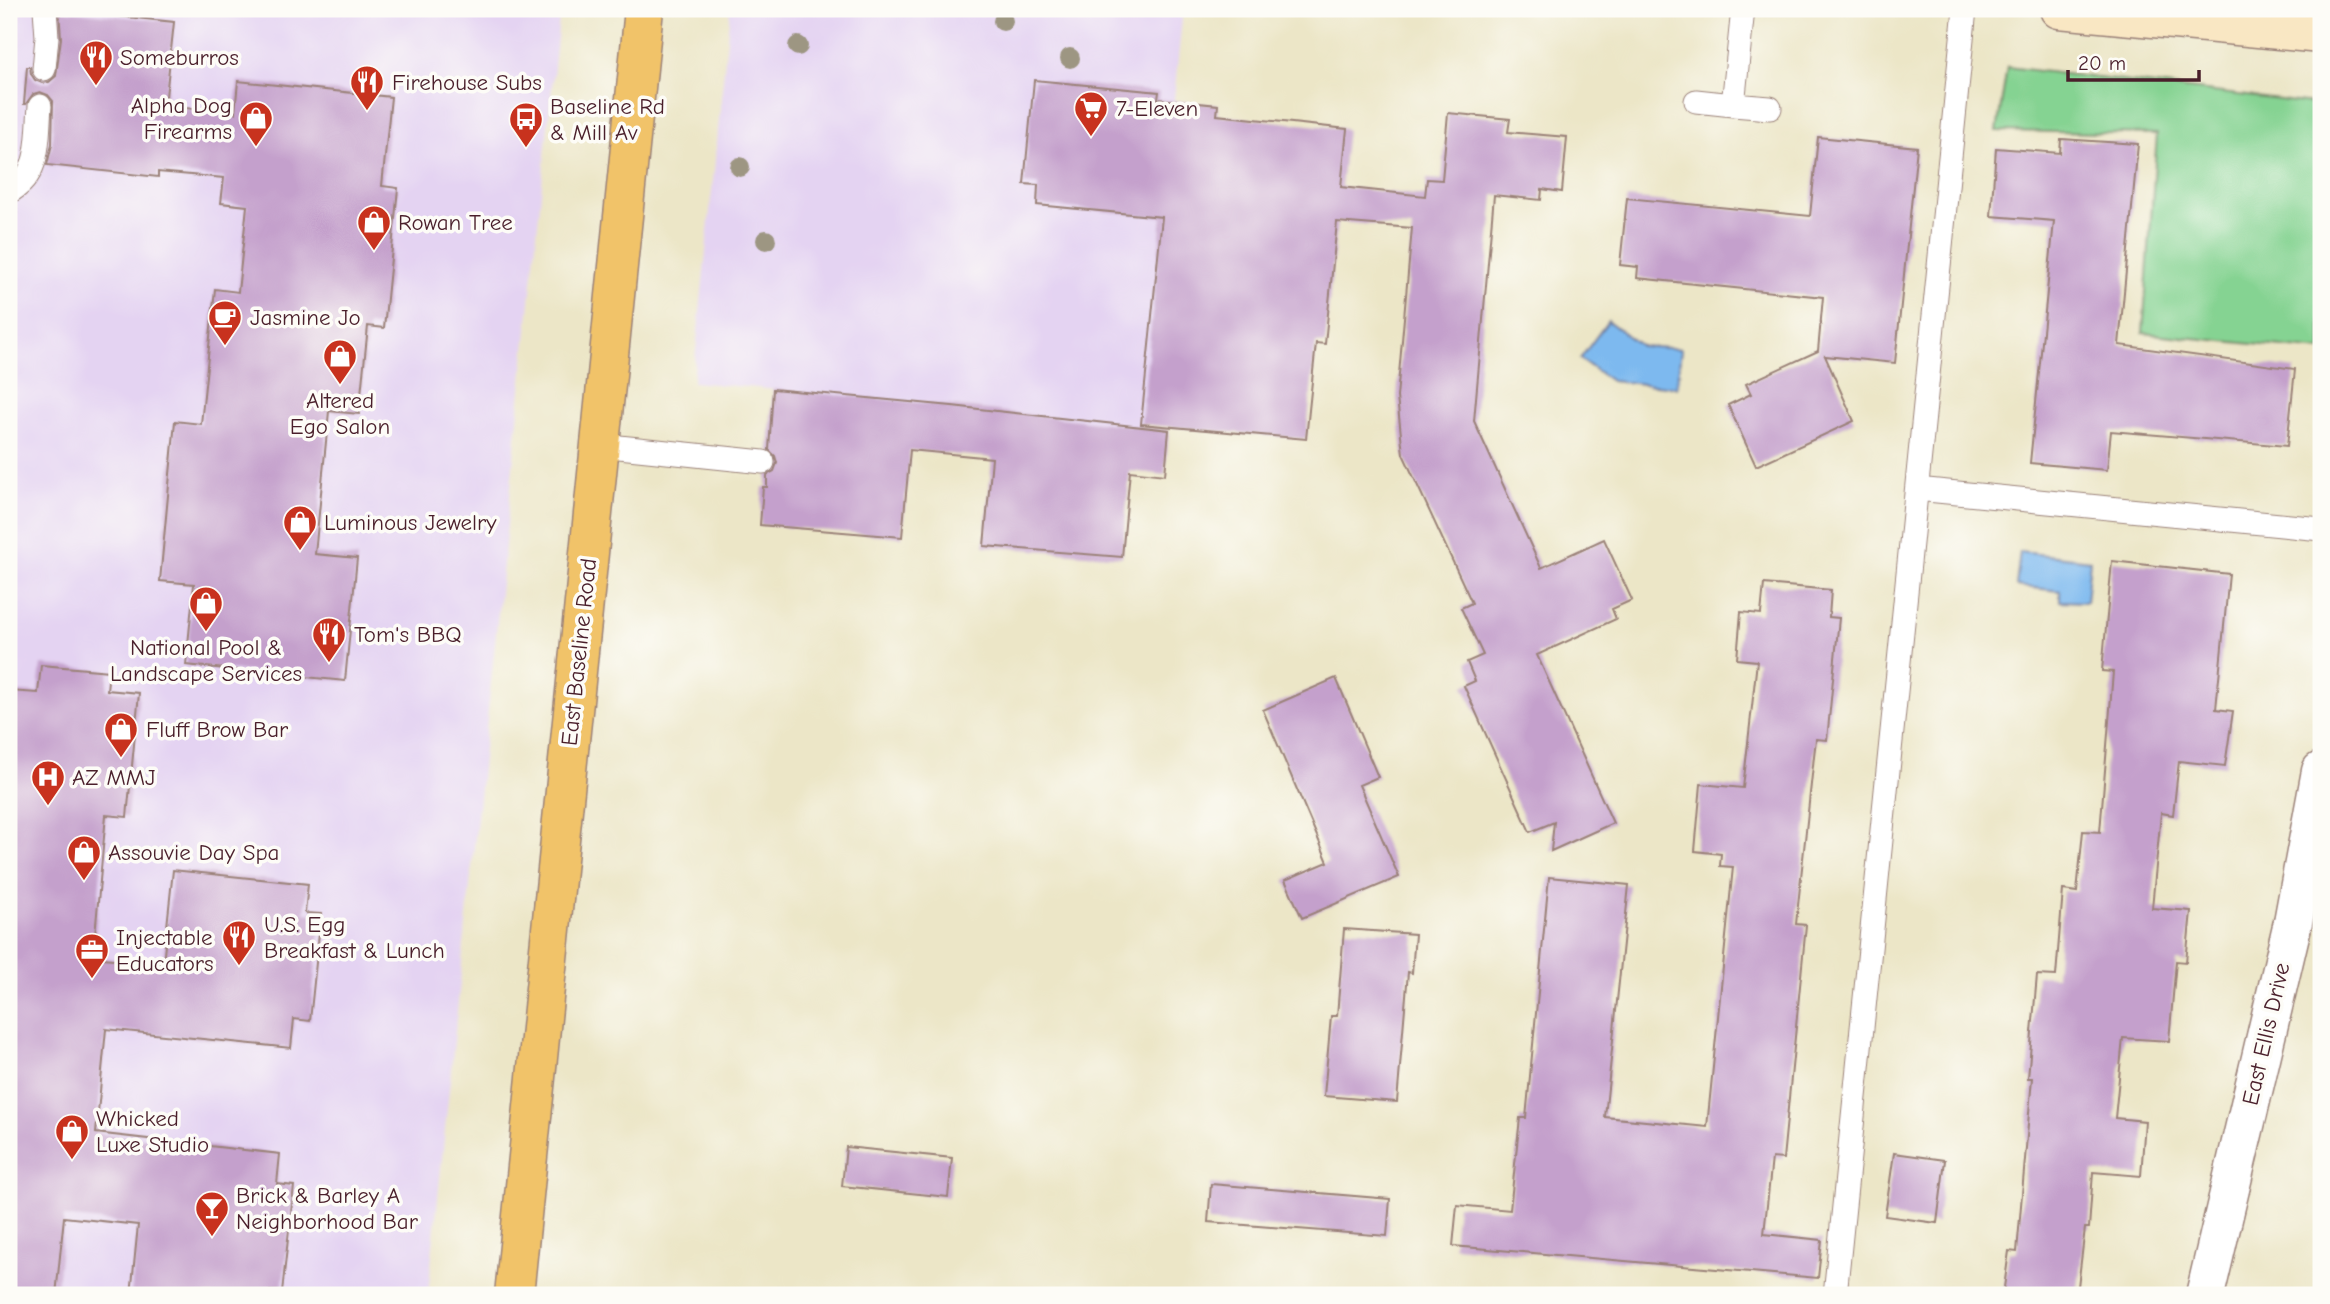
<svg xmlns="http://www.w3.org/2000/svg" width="2330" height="1304" viewBox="0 0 2330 1304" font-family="'Comic Neue',sans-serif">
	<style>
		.built { fill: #e4d3f2 }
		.green { fill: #85d392; stroke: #68795e; stroke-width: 2 }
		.water { fill: #7db9ef; stroke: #646c8d; stroke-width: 2 }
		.building { fill: #c4a0cc }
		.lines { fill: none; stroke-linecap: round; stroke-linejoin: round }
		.service-casing { stroke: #9b8279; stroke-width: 25 }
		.minor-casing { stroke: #9b8279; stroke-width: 41 }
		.secondary-casing { stroke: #9b8279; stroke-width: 41 }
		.primary-casing { stroke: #9b8279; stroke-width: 41 }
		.service { stroke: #fff; stroke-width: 23 }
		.minor { stroke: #fff; stroke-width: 38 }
		.secondary { stroke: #f9e7c3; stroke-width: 38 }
		.primary { stroke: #f1c369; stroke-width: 38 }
		.tree { fill: #9d9682 }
		.labels { text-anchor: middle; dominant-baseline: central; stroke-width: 7; stroke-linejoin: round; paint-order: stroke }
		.poi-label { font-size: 23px; fill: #4a1f2b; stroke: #fdfcf7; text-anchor: start }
		.street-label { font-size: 23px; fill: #4a1f2b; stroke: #fdfcf7 }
	</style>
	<rect width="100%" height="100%" fill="#fdfcf7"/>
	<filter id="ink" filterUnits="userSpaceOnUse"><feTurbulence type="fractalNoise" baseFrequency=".0143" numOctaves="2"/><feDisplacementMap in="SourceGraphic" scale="14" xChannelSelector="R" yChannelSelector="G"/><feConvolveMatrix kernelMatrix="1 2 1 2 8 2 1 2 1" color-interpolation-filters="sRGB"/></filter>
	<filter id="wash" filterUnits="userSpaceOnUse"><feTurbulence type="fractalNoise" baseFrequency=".00686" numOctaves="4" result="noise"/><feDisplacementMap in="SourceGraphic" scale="28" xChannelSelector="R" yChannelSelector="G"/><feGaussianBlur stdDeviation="1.57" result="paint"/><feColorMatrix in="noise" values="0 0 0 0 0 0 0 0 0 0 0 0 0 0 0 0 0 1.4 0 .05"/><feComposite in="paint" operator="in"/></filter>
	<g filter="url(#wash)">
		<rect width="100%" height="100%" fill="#ece6c7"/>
		<path class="built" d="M 9,9 L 560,9 L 428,1295 L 9,1295 Z
			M 730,9 L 1183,9 L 1141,427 L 952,406 L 693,382 Z"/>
		<path class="green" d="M 2007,67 L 2321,105 L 2321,351 L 2143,333 L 2157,134 L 1997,131 Z"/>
		<path class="water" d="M 1608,321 L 1641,346 L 1681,349 L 1677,387 L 1611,381 L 1580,359 Z
			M 2020,552 L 2090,560 L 2086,602 L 2060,601 L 2060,591 L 2016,586 Z"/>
		<g id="blocks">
			<path class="building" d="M 59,10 L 174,22 L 165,106 L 235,113 L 238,81 L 391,97 L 382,186 L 398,188 L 384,328 L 368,326 L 359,414 L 329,411 L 315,554 L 357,558 L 345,681 L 186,665 L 194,584 L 160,581 L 175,421 L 201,424 L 215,289 L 238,292 L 247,206 L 221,203 L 224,178 L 158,172 L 158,177 L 47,165 L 52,144 L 53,101 L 48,95 L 40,92 L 33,94 L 26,104 L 24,104 L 27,67 L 30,67 L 31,74 L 35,80 L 42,83 L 49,82 L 56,76 L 61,38 Z
				M 1034,80 L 1159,92 L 1158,99 L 1218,105 L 1217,115 L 1347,129 L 1341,187 L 1425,196 L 1427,179 L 1442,180 L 1448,113 L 1510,119 L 1508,132 L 1567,137 L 1562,192 L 1542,189 L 1541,200 L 1494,195 L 1474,421 L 1541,568 L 1604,539 L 1632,600 L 1612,609 L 1616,619 L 1537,655 L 1613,823 L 1551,851 L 1554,822 L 1530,832 L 1464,686 L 1475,681 L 1467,662 L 1483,655 L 1461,608 L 1472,603 L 1403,454 L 1397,397 L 1412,228 L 1337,222 L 1325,344 L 1316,343 L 1306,439 L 1141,424 L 1162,217 L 1037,205 L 1038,185 L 1024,184 Z
				M 1818,137 L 1917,147 L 1895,363 L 1825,356 L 1854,421 L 1756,466 L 1728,405 L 1751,394 L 1746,384 L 1818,351 L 1823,297 L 1637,278 L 1638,267 L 1620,265 L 1627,198 L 1810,216 Z
				M 2061,139 L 2138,144 L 2119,345 L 2295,369 L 2287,446 L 2111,431 L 2107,470 L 2030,463 L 2054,221 L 1991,216 L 1996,148 L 2060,153 Z
				M 773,389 L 952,406 L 1169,430 L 1165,475 L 1130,471 L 1122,557 L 984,546 L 992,458 L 910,450 L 902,537 L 760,525 L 763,487 L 767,487 L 767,475 L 774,471 L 777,463 L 775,456 L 769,450 Z
				M 2112,561 L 2229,574 L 2216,709 L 2233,711 L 2225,766 L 2179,761 L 2173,815 L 2161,813 L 2152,908 L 2191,911 L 2186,962 L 2176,961 L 2169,1041 L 2123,1038 L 2115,1118 L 2145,1121 L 2141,1176 L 2093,1172 L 2089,1228 L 2085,1228 L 2077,1295 L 2003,1295 L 2009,1251 L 2017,1252 L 2032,1078 L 2028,1078 L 2037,975 L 2056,976 L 2063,890 L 2077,892 L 2083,831 L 2100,832 L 2113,672 L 2102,671 Z
				M 1764,584 L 1831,590 L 1829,617 L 1839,618 L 1827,740 L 1816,739 L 1814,756 L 1796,924 L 1806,925 L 1783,1159 L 1772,1158 L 1764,1234 L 1822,1240 L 1818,1278 L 1453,1246 L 1457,1205 L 1510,1210 L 1520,1118 L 1526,1118 L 1549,877 L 1629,885 L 1605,1117 L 1707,1127 L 1733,867 L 1720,866 L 1721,854 L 1695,851 L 1701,784 L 1743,788 L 1757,661 L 1737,659 L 1741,612 L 1761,614 Z
				M 41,665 L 109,671 L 107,690 L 139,693 L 127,817 L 106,815 L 93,957 L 163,964 L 173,870 L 308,884 L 305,913 L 321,914 L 310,1021 L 294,1019 L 291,1048 L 106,1029 L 96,1133 L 280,1154 L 277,1184 L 294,1186 L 282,1292 L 270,1291 L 270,1295 L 131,1295 L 138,1225 L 64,1217 L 56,1295 L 9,1295 L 9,691 L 38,693 Z
				M 1336,678 L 1378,777 L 1359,785 L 1399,877 L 1302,918 L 1285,880 L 1328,862 L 1263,710 Z
				M 1344,929 L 1415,934 L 1412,973 L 1408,972 L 1397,1102 L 1324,1096 L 1331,1016 L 1337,1016 Z
				M 846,1147 L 952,1158 L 948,1197 L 842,1186 Z
				M 1894,1153 L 1945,1160 L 1937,1223 L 1885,1216 Z
				M 1211,1184 L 1390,1199 L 1387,1236 L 1208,1222 Z"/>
		</g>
	</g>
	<g filter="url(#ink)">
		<use href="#blocks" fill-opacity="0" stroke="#9b8279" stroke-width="2"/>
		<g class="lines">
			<g class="service-casing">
				<path id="service" d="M 1743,9 L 1733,105 L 1770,108
					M 44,69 L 47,37 L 45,9
					M 1696,101 L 1733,105
					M 9,192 C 42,174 37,138 40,106
					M 600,445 L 763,462
					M 1917,489 L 2321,529
					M 1835,1295 L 1965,9"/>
			</g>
			<g class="minor-casing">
				<path id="minor" d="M 2205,1295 L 2293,922 L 2321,771"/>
			</g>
			<g class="secondary-casing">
				<path id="secondary" d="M 2059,9 L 2321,34"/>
			</g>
			<g class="primary-casing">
				<path id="primary" d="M 514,1295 L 644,9"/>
			</g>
			<use href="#service" class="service"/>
			<use href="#minor" class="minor"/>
			<use href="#secondary" class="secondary"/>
			<use href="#primary" class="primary"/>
		</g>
		<g class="tree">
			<circle cx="1003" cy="21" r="10"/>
			<circle cx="798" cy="46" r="10"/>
			<circle cx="1070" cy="58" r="10"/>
			<circle cx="740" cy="167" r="10"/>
			<circle cx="766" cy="240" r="10"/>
		</g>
	</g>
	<defs>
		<g id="restaurant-pin" transform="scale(1.75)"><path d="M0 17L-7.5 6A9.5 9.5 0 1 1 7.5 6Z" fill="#c8321e" stroke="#fdfcf7"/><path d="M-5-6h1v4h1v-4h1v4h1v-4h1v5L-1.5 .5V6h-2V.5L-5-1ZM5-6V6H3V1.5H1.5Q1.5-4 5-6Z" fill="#fff"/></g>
		<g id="supermarket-pin" transform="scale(1.75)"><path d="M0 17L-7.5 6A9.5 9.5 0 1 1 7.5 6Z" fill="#c8321e" stroke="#fdfcf7"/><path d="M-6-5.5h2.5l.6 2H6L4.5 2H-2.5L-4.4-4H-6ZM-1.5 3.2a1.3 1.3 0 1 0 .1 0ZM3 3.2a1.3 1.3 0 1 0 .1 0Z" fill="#fff"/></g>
		<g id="shop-pin" transform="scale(1.75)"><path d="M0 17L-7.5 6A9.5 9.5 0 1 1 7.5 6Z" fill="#c8321e" stroke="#fdfcf7"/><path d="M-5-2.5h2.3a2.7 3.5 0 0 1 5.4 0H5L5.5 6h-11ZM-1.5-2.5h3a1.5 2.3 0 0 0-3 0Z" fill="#fff"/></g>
		<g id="bus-pin" transform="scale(1.75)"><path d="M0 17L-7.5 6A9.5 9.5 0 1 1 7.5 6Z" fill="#c8321e" stroke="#fdfcf7"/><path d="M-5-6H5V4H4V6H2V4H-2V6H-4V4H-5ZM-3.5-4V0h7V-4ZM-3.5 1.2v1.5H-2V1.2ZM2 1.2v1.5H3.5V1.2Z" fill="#fff"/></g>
		<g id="cafe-pin" transform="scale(1.75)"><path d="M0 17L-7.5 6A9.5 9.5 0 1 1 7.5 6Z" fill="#c8321e" stroke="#fdfcf7"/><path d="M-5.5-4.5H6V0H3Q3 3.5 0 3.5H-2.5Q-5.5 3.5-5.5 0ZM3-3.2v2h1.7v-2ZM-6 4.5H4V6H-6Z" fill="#fff"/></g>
		<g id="hospital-pin" transform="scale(1.75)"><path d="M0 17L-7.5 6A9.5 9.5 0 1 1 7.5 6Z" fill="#c8321e" stroke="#fdfcf7"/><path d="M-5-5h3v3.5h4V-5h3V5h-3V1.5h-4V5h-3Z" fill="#fff"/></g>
		<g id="office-pin" transform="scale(1.75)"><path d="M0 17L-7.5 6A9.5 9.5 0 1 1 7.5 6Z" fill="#c8321e" stroke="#fdfcf7"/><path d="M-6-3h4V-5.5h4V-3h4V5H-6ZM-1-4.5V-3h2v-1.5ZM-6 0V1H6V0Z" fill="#fff"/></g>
		<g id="bar-pin" transform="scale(1.75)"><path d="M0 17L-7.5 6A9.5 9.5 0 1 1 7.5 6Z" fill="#c8321e" stroke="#fdfcf7"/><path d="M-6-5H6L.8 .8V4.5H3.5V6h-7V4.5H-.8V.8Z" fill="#fff"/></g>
	</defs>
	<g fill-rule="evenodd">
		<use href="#restaurant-pin" x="96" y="57"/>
		<use href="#restaurant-pin" x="367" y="82"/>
		<use href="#supermarket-pin" x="1091" y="108"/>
		<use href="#shop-pin" x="256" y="118"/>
		<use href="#bus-pin" x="526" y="119"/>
		<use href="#shop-pin" x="374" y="222"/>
		<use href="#cafe-pin" x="225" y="317"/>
		<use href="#shop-pin" x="340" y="356"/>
		<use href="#shop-pin" x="300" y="522"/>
		<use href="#shop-pin" x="206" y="603"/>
		<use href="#restaurant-pin" x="329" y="634"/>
		<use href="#shop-pin" x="121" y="729"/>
		<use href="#hospital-pin" x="48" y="777"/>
		<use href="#shop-pin" x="84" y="852"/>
		<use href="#restaurant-pin" x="239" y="937"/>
		<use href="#office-pin" x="92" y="950"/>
		<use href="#shop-pin" x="72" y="1131"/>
		<use href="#bar-pin" x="212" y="1208"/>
	</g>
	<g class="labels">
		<g class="poi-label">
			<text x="120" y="57">Someburros</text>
			<text x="392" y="82">Firehouse Subs</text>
			<text x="232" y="105" text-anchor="end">Alpha Dog<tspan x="232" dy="26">Firearms</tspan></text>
			<text x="550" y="106">Baseline Rd<tspan x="550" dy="26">&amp; Mill Av</tspan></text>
			<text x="1116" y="108">7-Eleven</text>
			<text x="398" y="222">Rowan Tree</text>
			<text x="250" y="317">Jasmine Jo</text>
			<text x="340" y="400" text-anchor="middle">Altered<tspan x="340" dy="26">Ego Salon</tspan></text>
			<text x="324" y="522">Luminous Jewelry</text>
			<text x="354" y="634">Tom's BBQ</text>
			<text x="206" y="647" text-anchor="middle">National Pool &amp;<tspan x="206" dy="26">Landscape Services</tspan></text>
			<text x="146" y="729">Fluff Brow Bar</text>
			<text x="72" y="777">AZ MMJ</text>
			<text x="108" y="852">Assouvie Day Spa</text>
			<text x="264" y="924">U.S. Egg<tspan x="264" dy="26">Breakfast &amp; Lunch</tspan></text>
			<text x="116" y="937">Injectable<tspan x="116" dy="26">Educators</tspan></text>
			<text x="96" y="1118">Whicked<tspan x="96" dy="26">Luxe Studio</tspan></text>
			<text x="236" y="1195">Brick &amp; Barley A<tspan x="236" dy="26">Neighborhood Bar</tspan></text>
		</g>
		<g class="street-label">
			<text transform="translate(579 652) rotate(-84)">East Baseline Road</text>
			<text transform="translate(2266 1034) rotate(-77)">East Ellis Drive</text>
		</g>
	</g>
	<rect width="2330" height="1304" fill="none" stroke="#fdfcf7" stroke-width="35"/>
	<path d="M2068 70v10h131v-10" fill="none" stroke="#4a1f2b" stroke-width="3.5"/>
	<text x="2078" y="70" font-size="21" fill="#4a1f2b" stroke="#fdfcf7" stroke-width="5" paint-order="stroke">20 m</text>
</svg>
